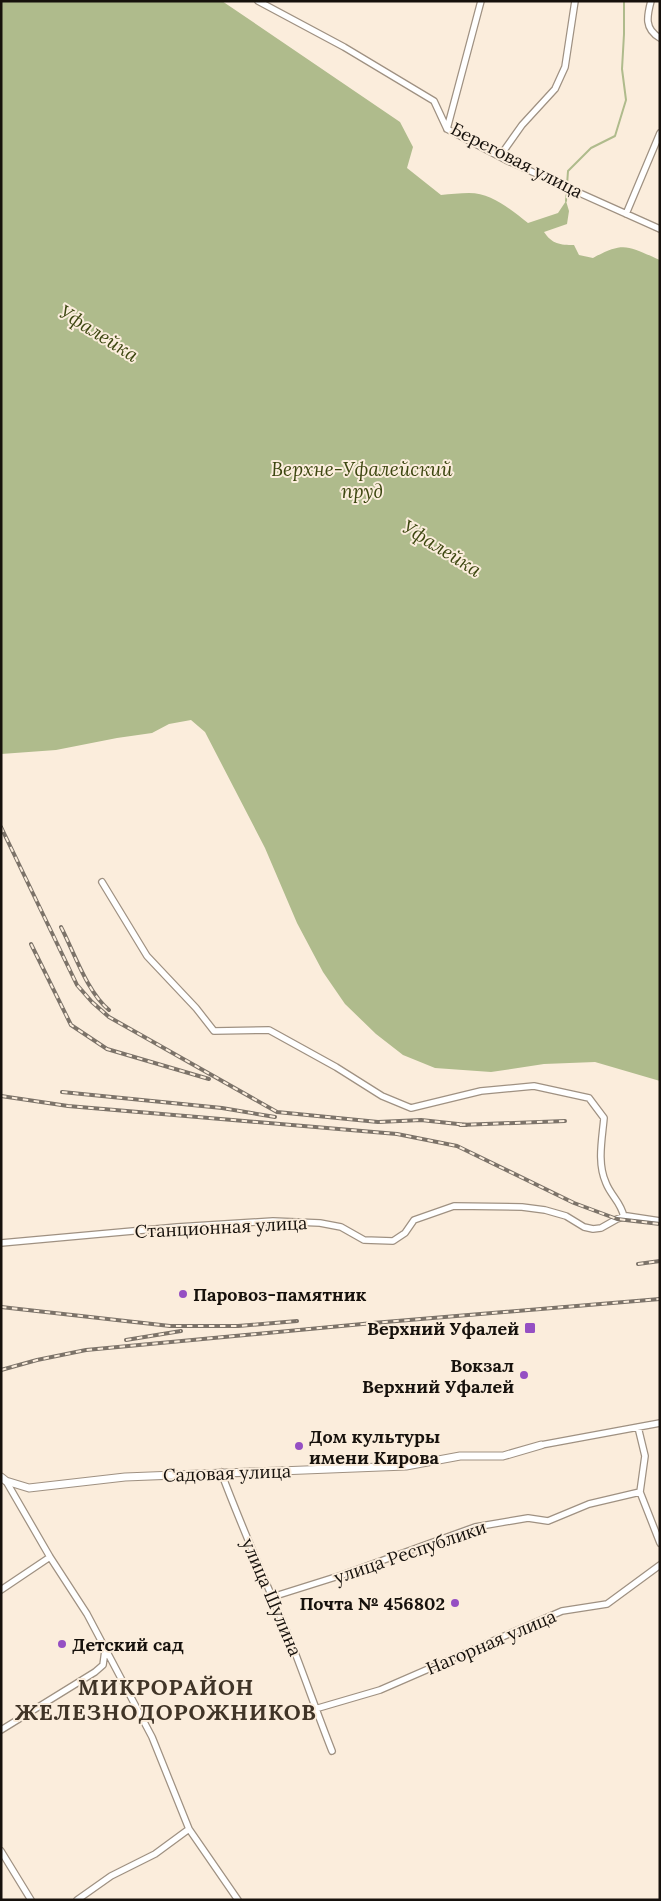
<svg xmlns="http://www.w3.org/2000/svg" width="661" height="1901" viewBox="0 0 661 1901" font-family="Lora,serif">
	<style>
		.water { fill: #afbb8c }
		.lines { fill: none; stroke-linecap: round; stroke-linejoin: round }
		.stream { stroke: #afbb8c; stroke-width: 2 }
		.minor-casing { stroke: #9f9182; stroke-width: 8 }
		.tertiary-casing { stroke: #9f9182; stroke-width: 9 }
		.minor { stroke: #fff; stroke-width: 5.5 }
		.tertiary { stroke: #fff; stroke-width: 7 }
		.rail-casing { stroke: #7c7369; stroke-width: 4 }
		.rail { stroke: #fbeddc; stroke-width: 2; stroke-dasharray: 5.5; stroke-linecap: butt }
		.poi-dot { fill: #954fc3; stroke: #fbeddc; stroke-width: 2 }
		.labels { text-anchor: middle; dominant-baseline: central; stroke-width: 4; stroke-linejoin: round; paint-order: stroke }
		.street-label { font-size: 18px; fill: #16110c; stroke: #fbeddc }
		.poi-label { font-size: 18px; font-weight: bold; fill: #16110c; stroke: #fbeddc; text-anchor: start }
		.water-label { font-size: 19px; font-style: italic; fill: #3c460f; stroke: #fbeddc }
		.district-label { font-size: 22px; font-weight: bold; letter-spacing: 1px; fill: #403427; stroke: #fbeddc }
	</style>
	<rect width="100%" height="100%" fill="#fbeddc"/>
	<path class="water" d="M 1,1 L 222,1 L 400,122 L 413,147 L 407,168 L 441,195 C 450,194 460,193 469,193 C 492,193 511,210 528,223 L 558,213 L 566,201 L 569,211 L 567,224 L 544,232 C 552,244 560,245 574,245 L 579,255 L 593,258 C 625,240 629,247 660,260 L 660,1081 L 595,1062 L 544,1064 L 491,1072 L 435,1068 L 403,1055 L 376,1034 L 345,1004 L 323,972 L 297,923 L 265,848 L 205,732 L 191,720 L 169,724 L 152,733 L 117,738 L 56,750 L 1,754 Z"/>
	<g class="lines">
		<path class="stream" d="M 567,185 L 568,171 L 591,148 L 615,136 L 626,100 L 622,69 L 624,34 L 624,1
			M 566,201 L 567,190"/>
		<g class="minor-casing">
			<path id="minor" d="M 258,1 L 344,47 L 434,101 L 447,129 L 506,160 L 660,229
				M 651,1 C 647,16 644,29 660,38
				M 447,129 L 481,1
				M 500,156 L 522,125 L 555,89 L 565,67 L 575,1
				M 626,214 L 660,133
				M 102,882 L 147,956 L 196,1008 L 214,1031 L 269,1030 L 336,1067 L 382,1096 L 411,1108 L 481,1091 L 534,1086 L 589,1098 L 604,1118 C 602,1140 597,1163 606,1183 C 611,1196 621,1202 624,1217
				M 1,1243 L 177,1227 L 273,1221 L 320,1223 L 341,1227 L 364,1240 L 393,1241 L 405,1233 L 414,1220 L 454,1206 L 522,1207 L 545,1210 L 566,1216 L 584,1227 L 593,1229 L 601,1228 L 617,1219 L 627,1216 L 660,1221
				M 638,1427 L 645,1456 L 640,1492
				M 541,1445 L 660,1423
				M 221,1472 C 242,1528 266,1582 289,1637 C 304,1675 317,1713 332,1751
				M 6,1481 L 50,1557 L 87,1614 L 152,1737 L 189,1829 L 238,1900
				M 1,1590 L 50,1557
				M 272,1597 L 342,1575 L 475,1527 L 528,1518 L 548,1521 L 589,1504 L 640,1492 L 660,1543
				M 315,1709 L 380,1690 L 562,1611 L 607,1604 L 660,1565
				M 1,1730 L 95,1672 L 103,1665 L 105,1650
				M 1,1851 L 31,1900
				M 77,1900 L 111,1876 L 155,1854 L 189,1829"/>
		</g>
		<g class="tertiary-casing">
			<path id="tertiary" d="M 1,1477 L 6,1481 L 29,1488 L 125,1477 L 406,1466 L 460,1456 L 503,1456 L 541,1445"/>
		</g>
		<use href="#minor" class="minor"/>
		<use href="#tertiary" class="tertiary"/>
		<g class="rail-casing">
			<path id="rail" d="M 1,827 L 77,985 L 92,1002 L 109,1017 L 277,1112 L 378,1122 L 421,1120 L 467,1125
				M 61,927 C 74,952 87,992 109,1010
				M 31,944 L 71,1025 L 107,1049 L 209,1079
				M 62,1092 L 222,1108 L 275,1117
				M 1,1096 L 68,1106 L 397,1134 L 457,1146 L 574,1203 L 617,1219 L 660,1224
				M 460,1125 L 565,1121
				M 638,1264 L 660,1261
				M 1,1307 L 170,1326 L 238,1326 L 297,1321
				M 126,1340 L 181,1331
				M 1,1370 L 37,1360 L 86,1350 L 373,1323 L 660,1299"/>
		</g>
		<use href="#rail" class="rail"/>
	</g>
	<g class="poi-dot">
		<circle cx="183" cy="1294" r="5"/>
		<rect x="524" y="1322" width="12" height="12" rx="2.5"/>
		<circle cx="524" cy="1375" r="5"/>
		<circle cx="299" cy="1446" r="5"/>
		<circle cx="455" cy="1603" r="5"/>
		<circle cx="62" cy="1644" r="5"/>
	</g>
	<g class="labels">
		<g class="street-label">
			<text transform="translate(517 160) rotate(27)">Береговая улица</text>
			<text transform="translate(221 1227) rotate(-3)">Станционная улица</text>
			<text transform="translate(227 1473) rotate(-2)">Садовая улица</text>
			<text transform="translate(410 1552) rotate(-19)">улица Республики</text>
			<text transform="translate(272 1597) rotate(67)">улица Шулина</text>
			<text transform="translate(491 1642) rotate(-23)">Нагорная улица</text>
		</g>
		<g class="poi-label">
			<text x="193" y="1294">Паровоз-памятник</text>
			<text x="519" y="1328" text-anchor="end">Верхний Уфалей</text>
			<text x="514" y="1365" text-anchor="end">Вокзал<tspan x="514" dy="21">Верхний Уфалей</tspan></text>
			<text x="309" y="1436">Дом культуры<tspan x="309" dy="21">имени Кирова</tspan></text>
			<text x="445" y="1603" text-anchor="end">Почта № 456802</text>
			<text x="72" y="1644">Детский сад</text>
		</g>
		<g class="water-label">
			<text transform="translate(99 333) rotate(32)">Уфалейка</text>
			<text x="362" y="469">Верхне-Уфалейский<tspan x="362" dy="22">пруд</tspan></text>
			<text transform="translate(442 548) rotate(32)">Уфалейка</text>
		</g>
		<g class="district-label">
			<text x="166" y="1687">МИКРОРАЙОН<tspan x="166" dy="25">ЖЕЛЕЗНОДОРОЖНИКОВ</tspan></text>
		</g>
	</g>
	<rect width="661" height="1901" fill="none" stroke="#16110c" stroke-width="5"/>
</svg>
